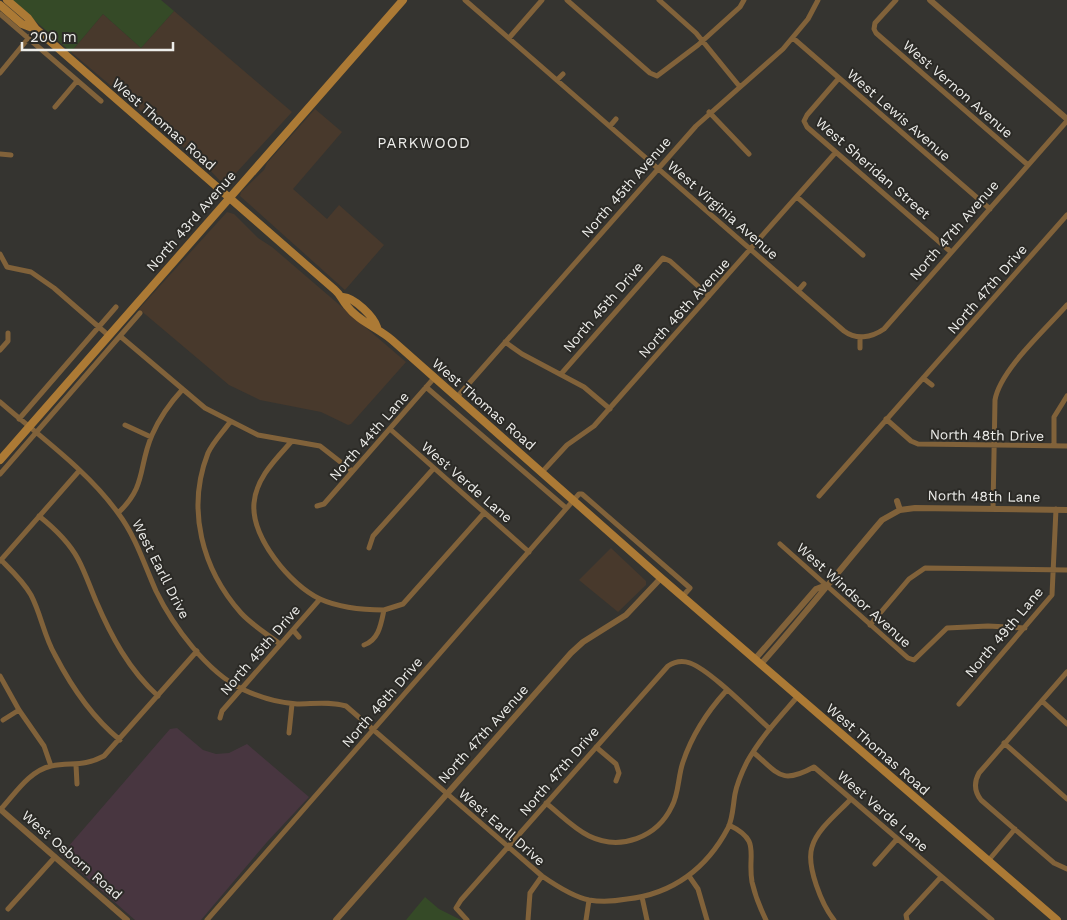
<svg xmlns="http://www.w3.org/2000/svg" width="1067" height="920" viewBox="0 0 1067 920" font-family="'Work Sans',sans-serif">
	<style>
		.commercial { fill: #48392c }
		.education { fill: #483640 }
		.green { fill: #354a27 }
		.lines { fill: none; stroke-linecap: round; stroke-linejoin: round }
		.minor { stroke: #81623a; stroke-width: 5 }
		.tertiary { stroke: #81623a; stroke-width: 6 }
		.secondary { stroke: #ac7a35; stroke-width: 8 }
		.labels { text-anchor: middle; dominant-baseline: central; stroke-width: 4; stroke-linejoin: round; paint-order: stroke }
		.street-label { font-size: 14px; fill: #ededea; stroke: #2b2a26 }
		.neighbourhood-label { font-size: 15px; letter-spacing: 1px; fill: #ededea; stroke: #2b2a26 }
	</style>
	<rect width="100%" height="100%" fill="#353430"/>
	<path class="commercial" d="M 174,11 L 292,112 L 226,184 L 222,183 L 208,168 L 71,52 L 103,14 L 141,48 Z
		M 315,109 L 342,132 L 293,189 L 327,219 L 339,205 L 384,245 L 345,290 L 240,196 L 241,192 L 264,170 L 267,163 Z
		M 227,212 L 234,214 L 258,238 L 272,247 L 406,362 L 351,424 L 348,425 L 321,412 L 260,400 L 229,385 L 139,309 Z
		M 611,548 L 646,581 L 646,585 L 618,612 L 579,580 Z"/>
	<path class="education" d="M 177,728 L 203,750 L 216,754 L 229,753 L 247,744 L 309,797 L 267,842 L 201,920 L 135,920 L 61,855 L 170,729 Z"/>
	<path class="green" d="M 11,0 L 161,0 L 174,11 L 141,48 L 103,14 L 71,52 Z
		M 425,897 L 439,909 L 461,920 L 406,920 Z"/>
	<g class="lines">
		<path class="minor" d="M 465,0 L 844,331 C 856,340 871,338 884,329 L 1067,121
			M 567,0 L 650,73 L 657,76 L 698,45 L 740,7 L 744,0
			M 659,0 L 696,33 L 740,87
			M 896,0 L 875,23 L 874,29 L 876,33 L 1028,165
			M 0,14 L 101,101
			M 509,38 L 542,0
			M 793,38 L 990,209
			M 0,73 L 36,29
			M 839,78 L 807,115 L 804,121 L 807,127 L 951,252
			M 557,80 L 563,74
			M 55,107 L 77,81
			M 709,112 L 749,154
			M 610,126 L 616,119
			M 0,154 L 11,155
			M 797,197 L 863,255
			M 0,254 L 7,267 L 31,272 L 54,288 L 108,335
			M 798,291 L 804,284
			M 120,336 L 205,408 L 258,435 L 320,446 L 352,471
			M 505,342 L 522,354 L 584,387 L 610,409
			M 860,348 L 860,337
			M 0,350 L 8,341 L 8,333
			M 561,374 L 663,258 L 670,261 L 709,296
			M 923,378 L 932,385
			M 426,387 L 566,508
			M 457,397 L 696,126 L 783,49 L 808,19 L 818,0
			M 0,402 C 40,437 87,470 118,513 C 136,537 144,564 156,591 C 173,626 207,672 242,689 C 259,697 279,703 297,704 C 313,704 330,701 346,706 L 542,876 C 555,885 574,897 589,900 C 601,902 616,901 627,899 C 673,894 707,868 728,828 C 733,818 733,805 735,794 C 737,784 742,772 747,762 C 760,738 780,717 798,696
			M 19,419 L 116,307
			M 886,419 L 911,441 L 918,444 L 1067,446
			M 230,422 C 223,432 213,442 208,453 C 186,509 202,569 241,613 C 252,625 267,634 280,644
			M 125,425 L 151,437
			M 390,429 L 529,552
			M 291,442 C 276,459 256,478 254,503 C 251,537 290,585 320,599 C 340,608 363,610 384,610
			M 1054,446 L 1054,417 L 1067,396
			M 543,471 L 567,445 L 594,426 L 836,152
			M 0,474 L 140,313
			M 819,496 L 1067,215
			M 317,506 L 324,504 L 435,377
			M 993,508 L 995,400 C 1000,370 1046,329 1067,305
			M 118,513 C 147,486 138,467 152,435 C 159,419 170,403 182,390
			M 39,516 C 54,528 69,542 78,559 C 85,572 90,587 96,601 C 111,636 129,670 158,696
			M 780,544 L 908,658 L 914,660 L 947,628 L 988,626 L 1025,628
			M 369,548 L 373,536 L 434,468
			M 1,560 C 12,571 23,581 31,595 C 41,614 44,636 55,655 C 71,686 93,718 120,740
			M 0,561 L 79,471
			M 870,625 L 909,579 L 925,568 L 1067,570
			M 293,630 L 299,637
			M 364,645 C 379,640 381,624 384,610 L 403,604 L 484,513
			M 1067,672 L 979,773 C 974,782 974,791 981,800 L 1054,863 L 1067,869
			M 0,676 L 19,710 L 44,746 L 51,766
			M 1042,701 L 1067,724
			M 959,704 L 1052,595 L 1056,509
			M 220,718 L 222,711 L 320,599
			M 3,720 L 19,710
			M 289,733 L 292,704
			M 1004,743 L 1067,799
			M 596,747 L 616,764 L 619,773 L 616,781
			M 753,752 C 779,774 781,785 814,767 L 992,920
			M 76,765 L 77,784
			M 546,803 C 560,814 573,828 589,836 C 620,851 657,838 672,806 C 679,793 678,776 683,762 C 692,735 707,712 726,691
			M 1,809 C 15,794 29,771 51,766 C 72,762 83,767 104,756 L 197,651
			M 729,825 C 762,841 747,853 752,882 C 755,895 760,908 766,920
			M 988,861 L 1015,829
			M 875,864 L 897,839
			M 689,876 L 698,889 L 707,920
			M 642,897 L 647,920
			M 8,909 L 55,857
			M 207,920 L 579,494 L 582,494 L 690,588 L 682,597
			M 467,920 L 456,908 L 461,900 L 668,666 C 674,662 682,660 690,663 C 710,670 752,713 770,729
			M 528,920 L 530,893 L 542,876
			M 586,920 L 589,900
			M 834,920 C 822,905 806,866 812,847 C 817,829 839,812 851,799
			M 907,920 L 906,915 L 941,877"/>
		<path class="tertiary" d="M 930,0 L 1067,119
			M 897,501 L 900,510
			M 755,659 L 816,589 L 824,586
			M 761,664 C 803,617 841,568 882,520 L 900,510 L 915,508 L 1067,510
			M 0,809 L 127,920
			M 336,920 L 571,653 L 583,642 L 626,615 L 661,578"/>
		<path class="secondary" d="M 7,0 L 28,18 L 36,29 L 335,290 C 341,295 342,300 347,306 C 358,321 378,328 392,340 L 661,578 L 1057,920
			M 0,5 L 22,24 L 35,29
			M 343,297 C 355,298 373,316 377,327
			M 0,460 L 403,0"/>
	</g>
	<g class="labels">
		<g class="street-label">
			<text transform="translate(958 89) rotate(41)">West Vernon Avenue</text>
			<text transform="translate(899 115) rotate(41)">West Lewis Avenue</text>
			<text transform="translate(164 124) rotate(41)">West Thomas Road</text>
			<text transform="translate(873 168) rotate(41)">West Sheridan Street</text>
			<text transform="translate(626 187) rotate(-49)">North 45th Avenue</text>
			<text transform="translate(723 210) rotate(41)">West Virginia Avenue</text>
			<text transform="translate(191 221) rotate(-49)">North 43rd Avenue</text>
			<text transform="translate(954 230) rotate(-49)">North 47th Avenue</text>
			<text transform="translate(987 289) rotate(-49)">North 47th Drive</text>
			<text transform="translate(603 307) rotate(-49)">North 45th Drive</text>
			<text transform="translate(684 308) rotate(-48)">North 46th Avenue</text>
			<text transform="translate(484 404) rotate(41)">West Thomas Road</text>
			<text transform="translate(987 435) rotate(1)">North 48th Drive</text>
			<text transform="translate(369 436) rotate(-49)">North 44th Lane</text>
			<text transform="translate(467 482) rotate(41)">West Verde Lane</text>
			<text transform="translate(984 496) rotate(1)">North 48th Lane</text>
			<text transform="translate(161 569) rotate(63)">West Earll Drive</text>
			<text transform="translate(854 595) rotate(42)">West Windsor Avenue</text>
			<text transform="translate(1004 632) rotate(-50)">North 49th Lane</text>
			<text transform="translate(260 650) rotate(-49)">North 45th Drive</text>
			<text transform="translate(382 702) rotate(-49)">North 46th Drive</text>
			<text transform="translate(483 734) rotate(-48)">North 47th Avenue</text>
			<text transform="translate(878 749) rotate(41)">West Thomas Road</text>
			<text transform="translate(559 771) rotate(-49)">North 47th Drive</text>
			<text transform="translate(883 811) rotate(41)">West Verde Lane</text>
			<text transform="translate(502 827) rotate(41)">West Earll Drive</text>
			<text transform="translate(72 855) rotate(41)">West Osborn Road</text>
		</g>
		<g class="neighbourhood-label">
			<text x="424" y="143">PARKWOOD</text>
		</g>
	</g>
	<path d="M22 42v8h151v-8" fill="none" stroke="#ededea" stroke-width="2.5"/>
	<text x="30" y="42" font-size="15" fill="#ededea" stroke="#2b2a26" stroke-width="4" paint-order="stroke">200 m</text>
</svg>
